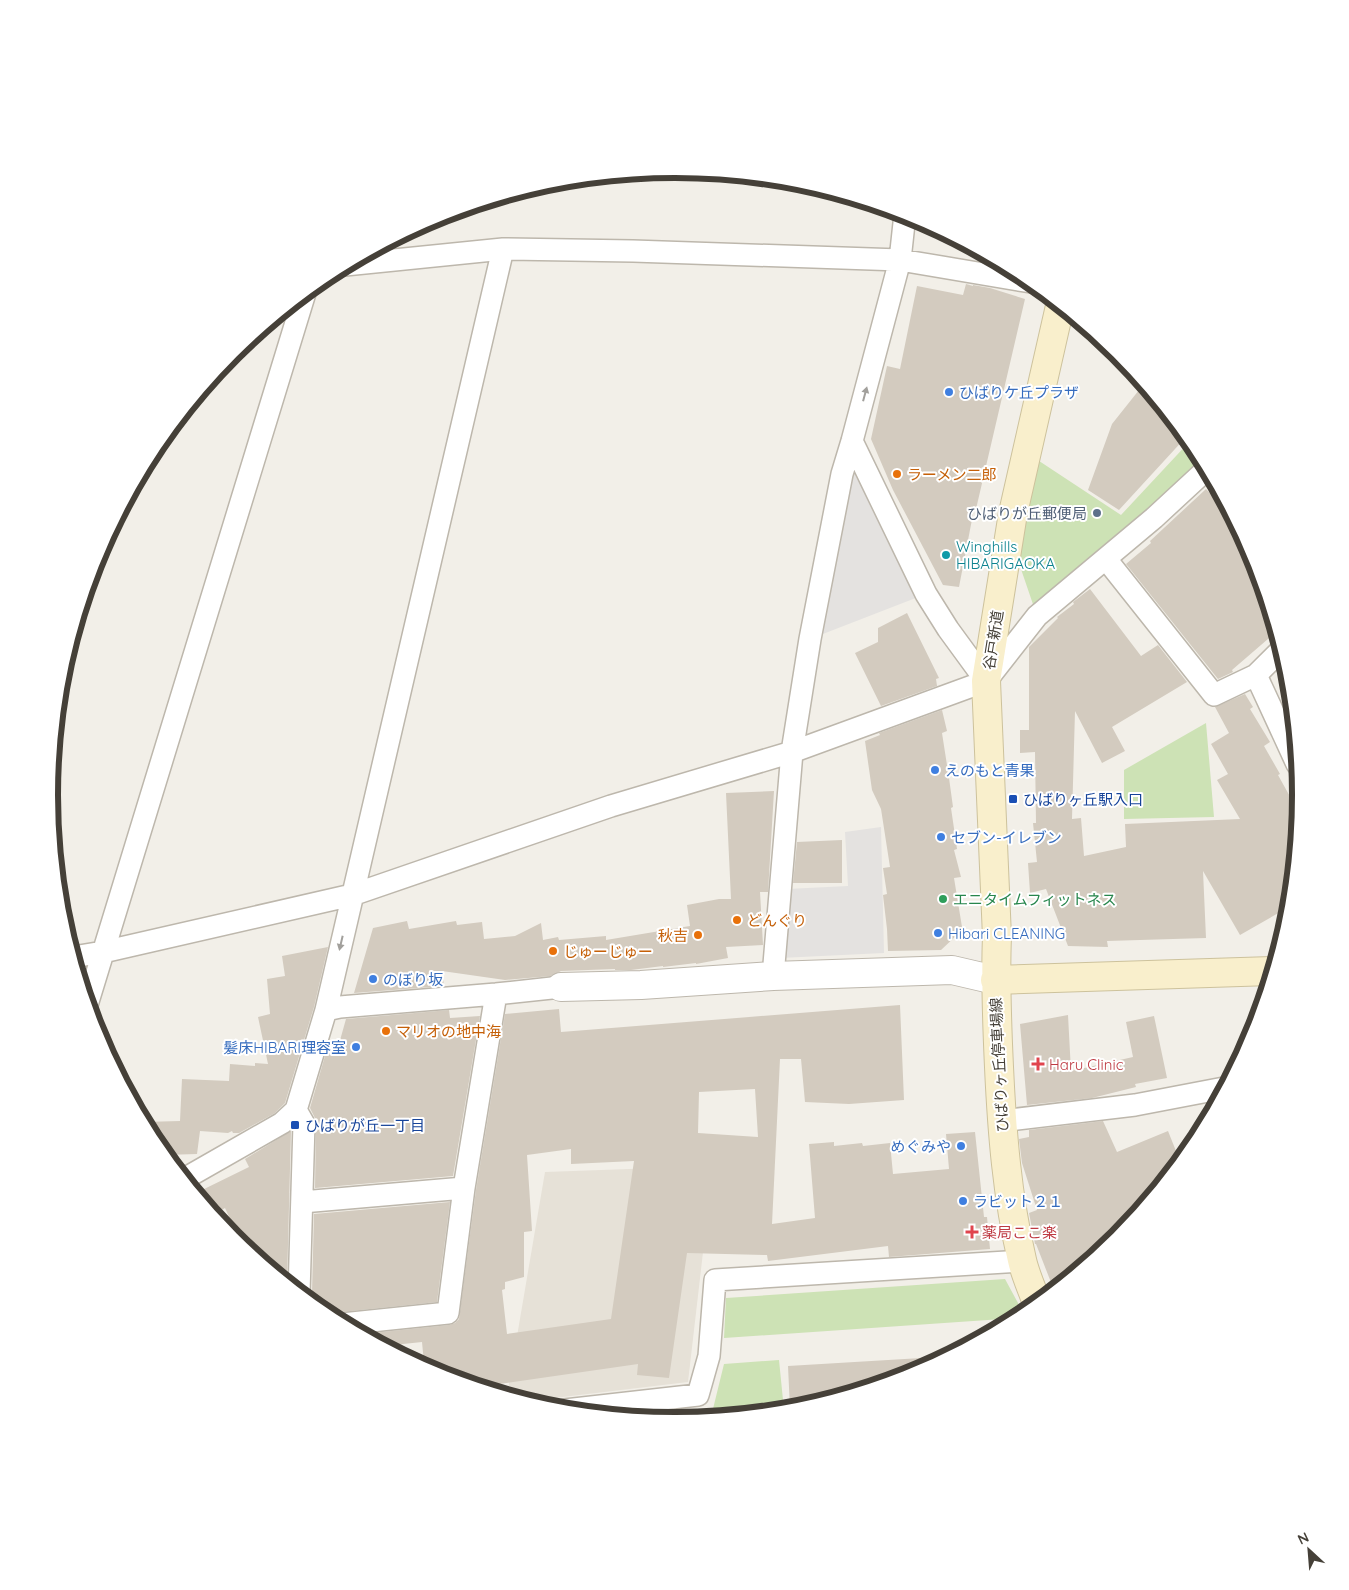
<svg xmlns="http://www.w3.org/2000/svg" width="1349" height="1590" viewBox="0 0 1349 1590" font-family="Quicksand,'Noto Sans JP',sans-serif">
	<style>
		.residential { fill: #e6e1d7 }
		.green { fill: #cde2b5 }
		.parking { fill: #e4e2e0 }
		.building { fill: #d3cbbf; fill-rule: evenodd }
		.lines { fill: none; stroke-linecap: round; stroke-linejoin: round }
		.minor-casing { stroke: #bdb7ac; stroke-width: 24 }
		.tertiary-casing { stroke: #bdb7ac; stroke-width: 30 }
		.secondary-casing { stroke: #cdc29c; stroke-width: 30 }
		.minor { stroke: #fff; stroke-width: 21 }
		.tertiary { stroke: #fff; stroke-width: 28 }
		.secondary { stroke: #f9efcc; stroke-width: 28 }
		.oneway { fill: #a2a09c }
		.shop-dot { fill: #3f7fe0; stroke: #fff; stroke-width: 2 }
		.food-dot { fill: #e8710a; stroke: #fff; stroke-width: 2 }
		.service-dot { fill: #5c6f8a; stroke: #fff; stroke-width: 2 }
		.culture-dot { fill: #0f9aa8; stroke: #fff; stroke-width: 2 }
		.transit-dot { fill: #1a4fb4; stroke: #fff; stroke-width: 2 }
		.leisure-dot { fill: #2e9e5b; stroke: #fff; stroke-width: 2 }
		.health-dot { fill: #e0444e; stroke: #fff; stroke-width: 2 }
		.labels { text-anchor: middle; dominant-baseline: central; stroke-width: 4; stroke-linejoin: round; paint-order: stroke }
		.shop-label { font-size: 15px; fill: #366cbe; stroke: #fff; text-anchor: start }
		.food-label { font-size: 15px; fill: #c56008; stroke: #fff; text-anchor: start }
		.service-label { font-size: 15px; fill: #4e5e75; stroke: #fff; text-anchor: end }
		.culture-label { font-size: 15px; fill: #0d838f; stroke: #fff; text-anchor: start }
		.street-label { font-size: 15px; fill: #454038; stroke: #fff }
		.transit-label { font-size: 15px; fill: #164399; stroke: #fff; text-anchor: start }
		.leisure-label { font-size: 15px; fill: #27864d; stroke: #fff; text-anchor: start }
		.health-label { font-size: 15px; fill: #be3a42; stroke: #fff; text-anchor: start }
		.rim { fill: none; stroke: #454038; stroke-width: 6 }
	</style>
	<rect width="100%" height="100%" fill="#f2efe8"/>
	<path class="residential" d="M 713,1166 L 688,1382 L 529,1401 L 507,1395 L 545,1172 Z"/>
	<path class="green" d="M 1190,441 L 1195,448 L 1207,469 L 1037,616 L 1009,534 L 1027,453 L 1121,515 Z
		M 1206,723 L 1214,817 L 1124,819 L 1124,770 Z
		M 1005,1279 L 1024,1314 L 1017,1318 L 724,1338 L 726,1298 Z
		M 779,1360 L 784,1410 L 711,1417 L 724,1364 Z"/>
	<path class="parking" d="M 852,441 L 926,594 L 810,639 Z
		M 881,827 L 884,953 L 780,958 L 787,889 L 848,886 L 845,832 Z"/>
	<path class="building" d="M 966,284 L 973,286 L 973,285 L 990,288 L 1025,299 L 976,509 L 974,509 L 959,587 L 943,585 L 893,490 L 871,439 L 887,366 L 900,369 L 917,286 L 963,295 Z
		M 1143,385 L 1186,437 L 1119,510 L 1088,490 L 1112,424 Z
		M 1206,489 L 1232,517 L 1253,556 L 1276,632 L 1232,670 L 1233,672 L 1218,679 L 1126,564 L 1151,543 L 1150,541 Z
		M 1090,589 L 1141,656 L 1158,645 L 1187,682 L 1112,727 L 1125,751 L 1102,763 L 1075,711 L 1072,819 L 1081,818 L 1084,856 L 1126,847 L 1125,824 L 1240,819 L 1217,780 L 1228,774 L 1211,744 L 1229,733 L 1215,707 L 1245,694 L 1253,707 L 1250,709 L 1270,742 L 1264,746 L 1280,774 L 1278,775 L 1298,811 L 1298,815 L 1289,907 L 1240,935 L 1203,871 L 1206,938 L 1107,941 L 1108,947 L 1068,946 L 1046,889 L 1030,893 L 1028,863 L 1037,862 L 1033,823 L 1036,823 L 1035,752 L 1020,753 L 1020,730 L 1029,730 L 1029,647 L 1058,618 L 1057,617 L 1074,604 L 1073,602 Z
		M 907,613 L 939,678 L 936,679 L 937,686 L 881,706 L 855,653 L 878,642 L 878,628 Z
		M 942,710 L 947,731 L 942,733 L 949,778 L 953,807 L 951,808 L 957,849 L 954,850 L 961,877 L 954,878 L 962,927 L 957,935 L 941,950 L 888,951 L 887,929 L 883,895 L 887,894 L 883,868 L 890,867 L 881,809 L 872,790 L 865,741 L 880,735 L 879,733 Z
		M 774,791 L 768,892 L 760,892 L 763,945 L 726,947 L 728,958 L 696,964 L 696,963 L 663,967 L 663,966 L 631,970 L 615,970 L 615,969 L 561,971 L 551,976 L 505,980 L 442,971 L 444,986 L 354,993 L 373,928 L 407,921 L 409,929 L 456,921 L 457,925 L 482,922 L 484,939 L 515,936 L 541,923 L 543,940 L 558,937 L 559,940 L 606,936 L 606,940 L 690,926 L 687,905 L 719,899 L 731,899 L 726,793 Z
		M 842,840 L 842,883 L 793,883 L 797,842 Z
		M 328,947 L 314,1007 L 285,1103 L 275,1113 L 239,1133 L 233,1133 L 232,1131 L 228,1133 L 200,1131 L 197,1154 L 164,1155 L 154,1142 L 143,1122 L 180,1121 L 182,1079 L 229,1081 L 230,1064 L 255,1066 L 255,1063 L 268,1064 L 258,1017 L 270,1014 L 267,979 L 285,976 L 282,956 Z
		M 900,1005 L 904,1100 L 849,1104 L 805,1102 L 801,1059 L 780,1059 L 772,1224 L 815,1218 L 809,1144 L 834,1142 L 834,1146 L 862,1143 L 863,1146 L 890,1143 L 893,1174 L 949,1169 L 946,1134 L 975,1132 L 984,1217 L 987,1217 L 990,1249 L 889,1257 L 888,1246 L 768,1261 L 767,1255 L 687,1253 L 669,1378 L 637,1375 L 638,1364 L 499,1384 L 500,1393 L 434,1372 L 432,1362 L 424,1363 L 422,1342 L 384,1346 L 363,1334 L 449,1325 L 455,1323 L 459,1319 L 476,1190 L 505,1014 L 559,1009 L 561,1032 ZM 755,1089 L 758,1137 L 698,1133 L 699,1092 ZM 571,1149 L 571,1164 L 634,1161 L 611,1319 L 507,1334 L 502,1290 L 505,1289 L 505,1282 L 524,1277 L 524,1232 L 532,1231 L 527,1155 Z
		M 449,1010 L 450,1018 L 480,1016 L 453,1176 L 315,1188 L 316,1124 L 315,1118 L 310,1108 L 329,1042 L 329,1049 L 337,1051 L 346,1019 Z
		M 1068,1015 L 1071,1071 L 1133,1057 L 1126,1022 L 1154,1016 L 1167,1078 L 1135,1084 L 1136,1087 L 1092,1098 L 1027,1105 L 1020,1024 Z
		M 1103,1121 L 1117,1152 L 1168,1131 L 1180,1161 L 1117,1238 L 1088,1251 L 1091,1259 L 1054,1290 L 1036,1244 L 1035,1244 L 1029,1213 L 1037,1210 L 1022,1163 L 1019,1139 L 1029,1137 L 1029,1130 Z
		M 291,1131 L 287,1282 L 257,1258 L 250,1238 L 241,1242 L 225,1208 L 213,1215 L 196,1193 L 249,1167 L 245,1159 Z
		M 450,1202 L 437,1302 L 341,1312 L 335,1314 L 331,1318 L 309,1300 L 312,1293 L 314,1214 Z
		M 938,1357 L 938,1360 L 914,1373 L 796,1409 L 790,1409 L 788,1366 Z"/>
	<g class="lines">
		<g class="minor-casing">
			<path id="minor" d="M 345,265 L 503,249 L 633,251 L 900,260 L 1031,282
				M 852,441 L 926,594 L 948,629 L 986,681
				M 1106,559 L 1214,695 L 1256,675
				M 1281,650 L 1256,675 L 1297,764
				M 73,957 L 103,952 L 352,895 L 611,806 L 792,752 L 986,681 L 1037,616 L 1154,518 L 1207,469
				M 773,976 L 792,752 L 810,639 L 842,474 L 852,441 L 900,260 L 905,214
				M 87,1005 L 305,293
				M 326,1010 L 503,249
				M 296,1110 L 304,1124 L 299,1293
				M 1001,1121 L 1135,1105 L 1224,1088
				M 184,1179 L 282,1123 L 296,1110 L 326,1010 L 340,1007 L 496,994 L 561,987
				M 302,1202 L 464,1188
				M 342,1324 L 448,1313 L 464,1188 L 496,994
				M 565,1410 L 698,1395 L 709,1356 L 715,1280 L 1022,1261"/>
		</g>
		<g class="tertiary-casing">
			<path id="tertiary" d="M 561,987 L 641,985 L 773,976 L 952,970 L 995,980"/>
		</g>
		<g class="secondary-casing">
			<path id="secondary" d="M 995,980 L 1272,971
				M 1037,1303 C 1032,1289 1025,1274 1022,1260 C 1007,1196 1002,1132 999,1067 C 997,1023 995,981 997,937 L 986,681 L 1013,513 L 1060,306"/>
		</g>
		<use href="#minor" class="minor"/>
		<use href="#tertiary" class="tertiary"/>
		<use href="#secondary" class="secondary"/>
	</g>
	<defs><path id="oneway-solid" d="M-6-.8H1V-3.2L6.5 0L1 3.2V.8H-6Z" transform="scale(1.25)"/></defs>
	<g class="oneway">
		<use href="#oneway-solid" transform="translate(865 394) rotate(-75)"/>
		<use href="#oneway-solid" transform="translate(341 943) rotate(103)"/>
	</g>
	<g class="shop-dot">
		<circle cx="949" cy="392" r="5"/>
		<circle cx="935" cy="770" r="5"/>
		<circle cx="941" cy="837" r="5"/>
		<circle cx="938" cy="933" r="5"/>
		<circle cx="373" cy="979" r="5"/>
		<circle cx="356" cy="1047" r="5"/>
		<circle cx="961" cy="1146" r="5"/>
		<circle cx="963" cy="1201" r="5"/>
	</g>
	<g class="food-dot">
		<circle cx="897" cy="474" r="5"/>
		<circle cx="737" cy="920" r="5"/>
		<circle cx="698" cy="935" r="5"/>
		<circle cx="553" cy="951" r="5"/>
		<circle cx="386" cy="1031" r="5"/>
	</g>
	<circle class="service-dot" cx="1097" cy="513" r="5"/>
	<circle class="culture-dot" cx="946" cy="555" r="5"/>
	<g class="transit-dot">
		<rect x="1008" y="794" width="10" height="10" rx="2.5"/>
		<rect x="290" y="1120" width="10" height="10" rx="2.5"/>
	</g>
	<circle class="leisure-dot" cx="943" cy="899" r="5"/>
	<g class="health-dot">
		<path d="M1035.5 1056.5h5v5h5v5h-5v5h-5v-5h-5v-5h5z"/>
		<path d="M969.5 1224.5h5v5h5v5h-5v5h-5v-5h-5v-5h5z"/>
	</g>
	<g class="labels">
		<g class="shop-label">
			<text x="959" y="392">ひばりケ丘プラザ</text>
			<text x="945" y="770">えのもと青果</text>
			<text x="951" y="837">セブン-イレブン</text>
			<text x="948" y="933">Hibari CLEANING</text>
			<text x="383" y="979">のぼり坂</text>
			<text x="346" y="1047" text-anchor="end">髪床HIBARI理容室</text>
			<text x="951" y="1146" text-anchor="end">めぐみや</text>
			<text x="973" y="1201">ラビット２１</text>
		</g>
		<g class="food-label">
			<text x="907" y="474">ラーメン二郎</text>
			<text x="747" y="920">どんぐり</text>
			<text x="688" y="935" text-anchor="end">秋吉</text>
			<text x="563" y="951">じゅーじゅー</text>
			<text x="396" y="1031">マリオの地中海</text>
		</g>
		<g class="service-label">
			<text x="1087" y="513">ひばりが丘郵便局</text>
		</g>
		<g class="culture-label">
			<text x="956" y="546">Winghills<tspan x="956" dy="17">HIBARIGAOKA</tspan></text>
		</g>
		<g class="street-label">
			<text transform="translate(993 640) rotate(-81)">谷戸新道</text>
			<text transform="translate(999 1065) rotate(-93)">ひばりヶ丘停車場線</text>
		</g>
		<g class="transit-label">
			<text x="1023" y="799">ひばりヶ丘駅入口</text>
			<text x="305" y="1125">ひばりが丘一丁目</text>
		</g>
		<g class="leisure-label">
			<text x="953" y="899">エニタイムフィットネス</text>
		</g>
		<g class="health-label">
			<text x="1049" y="1064">Haru Clinic</text>
			<text x="982" y="1232">薬局ここ楽</text>
		</g>
	</g>
	<path d="M0 0H1349V1590H0ZM58 795a617 617 0 1 1 1234 0a617 617 0 1 1-1234 0Z" fill="#fff" fill-rule="evenodd"/>
	<path class="rim" d="M58 795a617 617 0 1 1 1234 0a617 617 0 1 1-1234 0Z"/>
	<g transform="translate(1309 1550) rotate(334)" stroke="#ffffff" stroke-width="4" paint-order="stroke">
	<path d="M0-4L9 19L0 12L-9 19Z" fill="#454038"/>
	<text y="-8" font-size="14" font-weight="bold" text-anchor="middle" fill="#454038">N</text>
	</g>
</svg>
